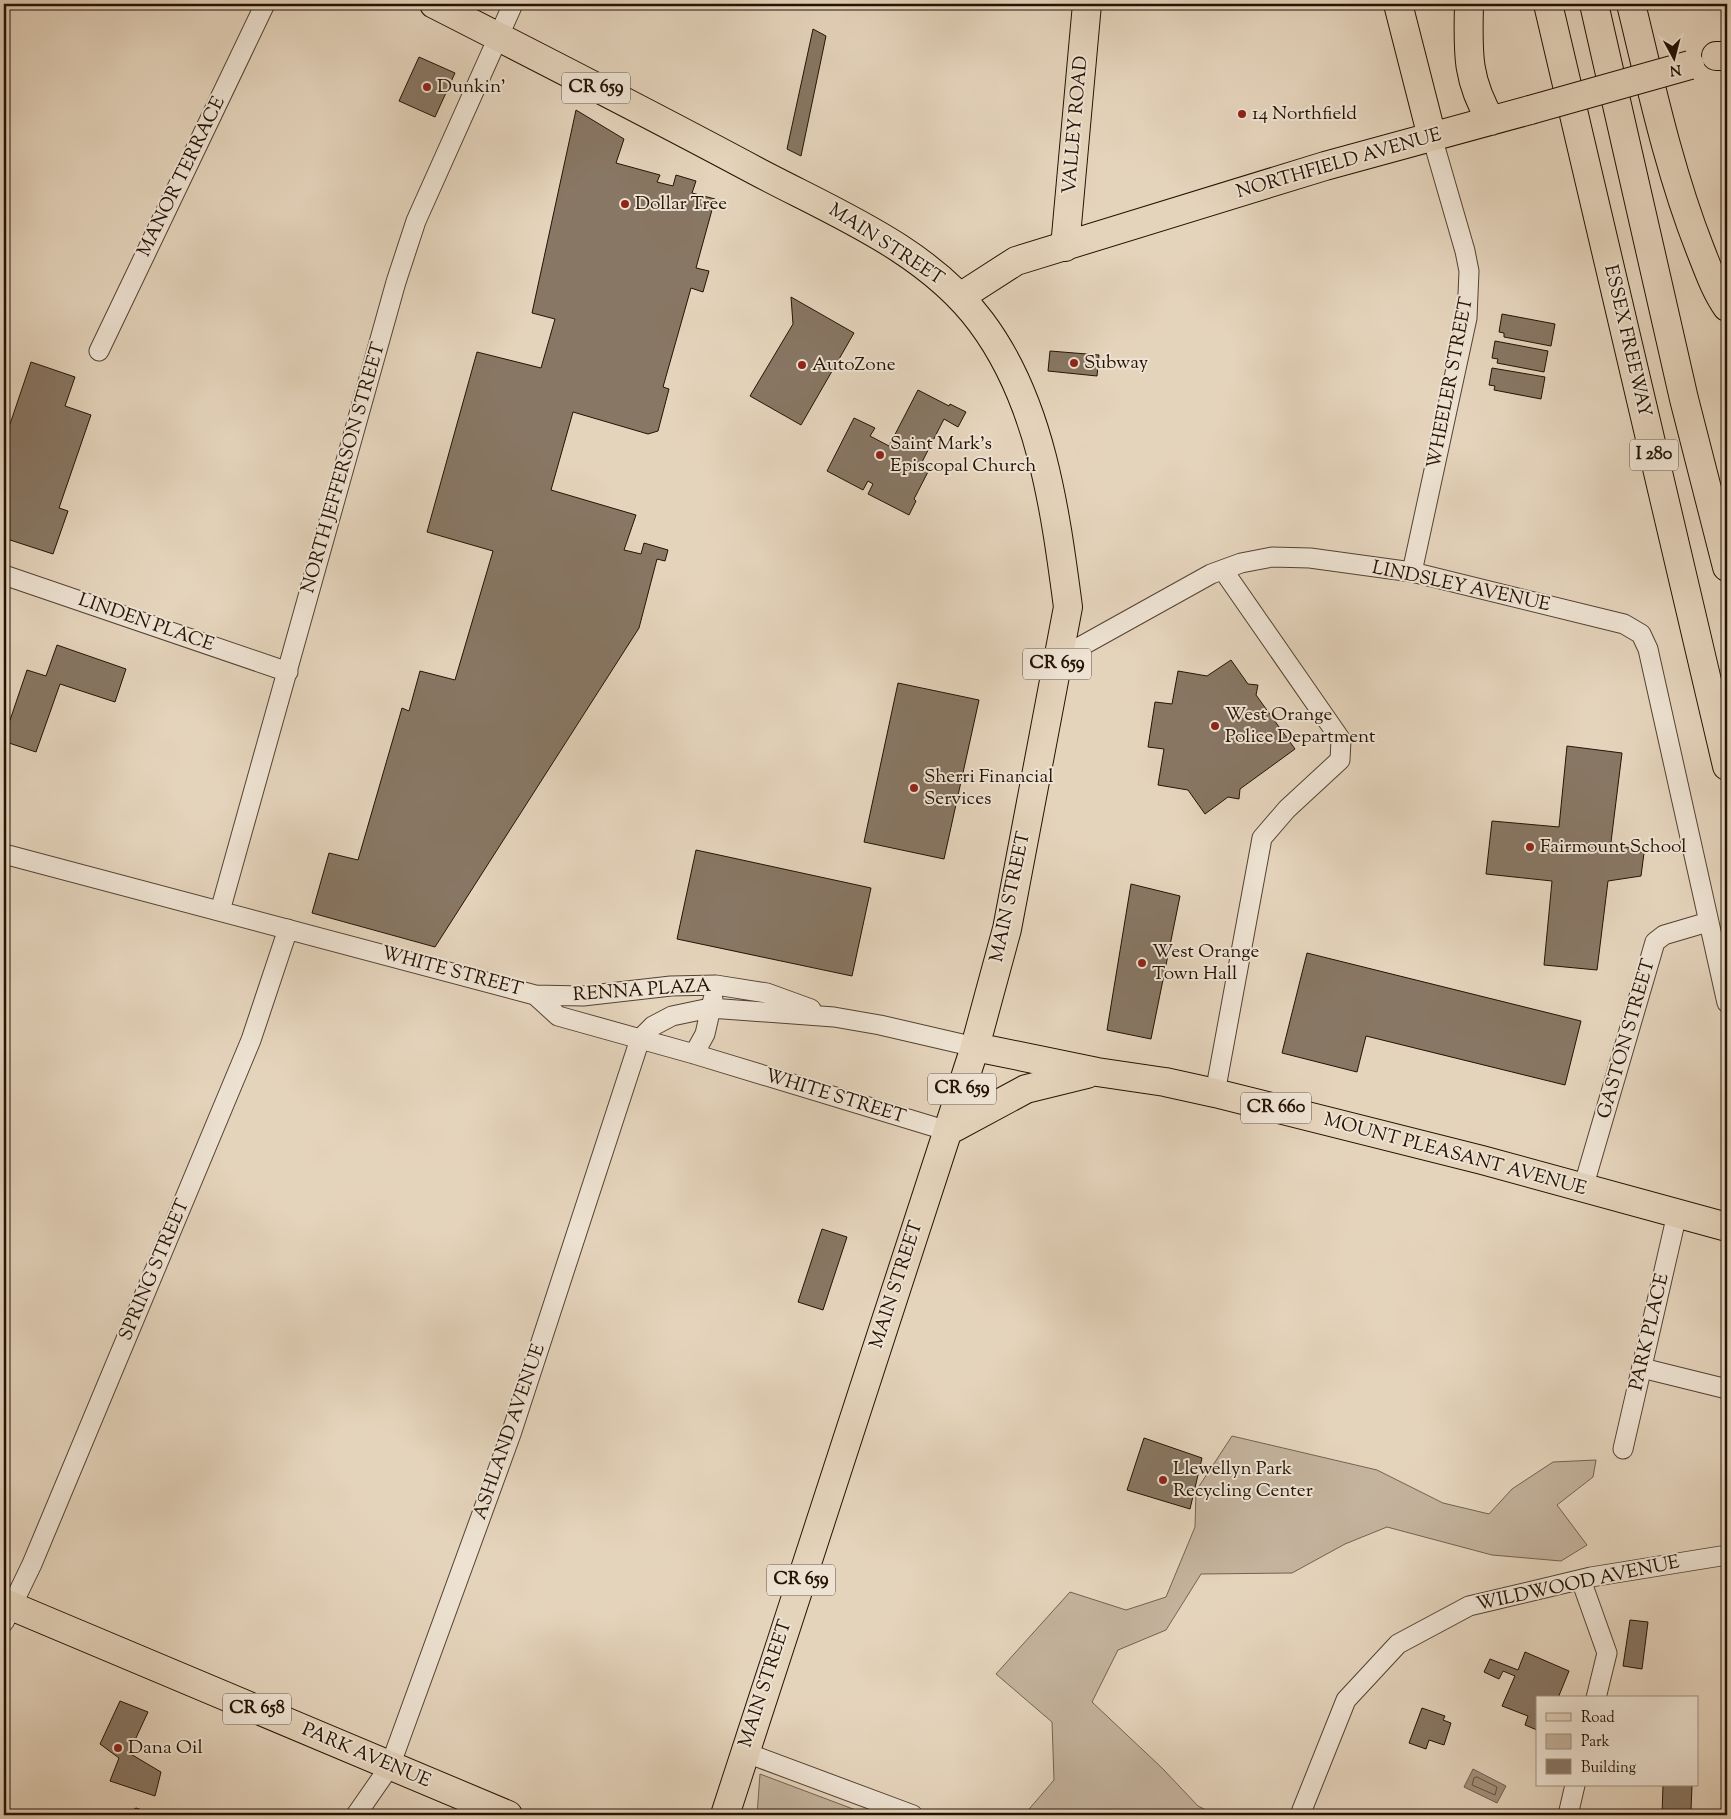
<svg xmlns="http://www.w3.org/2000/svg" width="1731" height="1819" viewBox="0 0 1731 1819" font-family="'Sorts Mill Goudy',serif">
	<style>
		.green { fill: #c4b39d; stroke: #746250 }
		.water { fill: #a3927d; stroke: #705f4d }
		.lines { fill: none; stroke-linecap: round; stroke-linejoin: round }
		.shore { stroke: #645240; stroke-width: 1 }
		.building { fill: #887764; stroke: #241204 }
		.minor-casing { stroke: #544232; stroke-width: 21 }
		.primary-casing { stroke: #241204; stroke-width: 30 }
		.motorway-casing { stroke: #241204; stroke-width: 30 }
		.minor { stroke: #eee3d3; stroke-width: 19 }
		.primary { stroke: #e5d4bc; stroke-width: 28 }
		.motorway { stroke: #e5d4bc; stroke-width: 28 }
		.primary-bridge-casing { stroke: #241204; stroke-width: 30; stroke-linecap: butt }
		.primary-bridge { stroke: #e5d4bc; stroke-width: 28 }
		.poi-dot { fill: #8f2418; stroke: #eee3d3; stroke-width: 2 }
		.labels { text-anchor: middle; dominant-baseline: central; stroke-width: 4; stroke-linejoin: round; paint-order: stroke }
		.shield { fill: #eee3d3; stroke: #615142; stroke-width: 1 }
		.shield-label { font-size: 18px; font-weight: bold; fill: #241204 }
		.poi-label { font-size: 19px; fill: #241204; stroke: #eee3d3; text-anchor: start }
		.street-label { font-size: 19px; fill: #241204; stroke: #eee3d3 }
	</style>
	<rect width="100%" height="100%" fill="#e5d4bc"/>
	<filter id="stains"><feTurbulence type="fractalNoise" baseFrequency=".004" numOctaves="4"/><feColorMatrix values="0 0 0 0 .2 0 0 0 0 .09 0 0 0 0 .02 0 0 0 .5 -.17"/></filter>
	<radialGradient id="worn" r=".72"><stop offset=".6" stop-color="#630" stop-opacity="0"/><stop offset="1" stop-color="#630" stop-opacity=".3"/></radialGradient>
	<path class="green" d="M 1232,1436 L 1377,1470 L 1443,1503 L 1489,1514 L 1512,1489 L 1553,1462 L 1596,1460 L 1593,1477 L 1557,1505 L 1587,1545 L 1561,1561 L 1492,1555 L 1387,1527 L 1345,1544 L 1292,1573 L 1201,1574 L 1166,1630 L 1118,1650 L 1092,1702 L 1162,1768 L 1198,1806 L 1216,1815 L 1155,1815 L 1147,1812 L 1024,1815 L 1054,1780 L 1052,1722 L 996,1674 L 1070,1592 L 1126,1610 L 1166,1597 L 1195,1527 L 1196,1491 Z
		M 760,1774 L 869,1815 L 757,1815 Z"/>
	<path class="water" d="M 1473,1769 L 1506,1786 L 1497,1803 L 1464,1787 Z"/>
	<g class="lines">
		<path class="shore" d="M 1477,1777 L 1497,1787 L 1495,1795 L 1472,1785 L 1474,1778 Z"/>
	</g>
	<path class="building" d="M 813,29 L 826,36 L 801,156 L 787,149 Z
		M 419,57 L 455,73 L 435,117 L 399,101 Z
		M 576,110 L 624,139 L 616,163 L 660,175 L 657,182 L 673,186 L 676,175 L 696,181 L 692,193 L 715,199 L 696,268 L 709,271 L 703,292 L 691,288 L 663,387 L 669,389 L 658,431 L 648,434 L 573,412 L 551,490 L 636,515 L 624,550 L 641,554 L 644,543 L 668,550 L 665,561 L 657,559 L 639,628 L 435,947 L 312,913 L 329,853 L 358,860 L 402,708 L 409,711 L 420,671 L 455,680 L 493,551 L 427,532 L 477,352 L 541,368 L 555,319 L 532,313 Z
		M 791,297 L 854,333 L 801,425 L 750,396 L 793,324 Z
		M 1502,314 L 1555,324 L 1551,346 L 1504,337 L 1504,333 L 1499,332 Z
		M 1495,341 L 1548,351 L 1544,372 L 1497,363 L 1498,359 L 1492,358 Z
		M 1050,351 L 1099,355 L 1097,376 L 1048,371 Z
		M 31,362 L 75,377 L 65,406 L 91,415 L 59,508 L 68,511 L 53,554 L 4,538 L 4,428 L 8,430 Z
		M 1492,368 L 1545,377 L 1541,399 L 1494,390 L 1495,386 L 1489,385 Z
		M 918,390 L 949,406 L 950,404 L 966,412 L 958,427 L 944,419 L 921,464 L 930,468 L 914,499 L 916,501 L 909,515 L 868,494 L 873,484 L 868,481 L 863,490 L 827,471 L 854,418 L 875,428 L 870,436 L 889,446 Z
		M 57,645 L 126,669 L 115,702 L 60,684 L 36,752 L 6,742 L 4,748 L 4,728 L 7,729 L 27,670 L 46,676 Z
		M 1231,660 L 1248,684 L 1258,685 L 1256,695 L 1295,749 L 1240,789 L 1239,799 L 1228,797 L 1205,814 L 1188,790 L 1158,785 L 1164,749 L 1148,747 L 1155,702 L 1172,704 L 1178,671 L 1207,676 Z
		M 898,683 L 979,700 L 944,859 L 864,842 Z
		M 1567,746 L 1622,753 L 1611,842 L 1644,853 L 1641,876 L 1608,881 L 1597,970 L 1544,965 L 1552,881 L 1486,874 L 1492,821 L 1559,827 Z
		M 696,850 L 871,888 L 852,976 L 677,939 Z
		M 1131,884 L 1180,896 L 1151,1039 L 1107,1030 Z
		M 1307,953 L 1581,1021 L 1565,1085 L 1366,1036 L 1357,1072 L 1282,1053 Z
		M 822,1229 L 847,1237 L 823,1310 L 798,1302 Z
		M 1144,1438 L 1202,1458 L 1190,1509 L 1127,1490 Z
		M 1630,1620 L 1648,1622 L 1642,1669 L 1623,1666 Z
		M 1525,1652 L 1569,1671 L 1558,1698 L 1537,1698 L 1537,1730 L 1525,1725 L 1528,1716 L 1502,1706 L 1515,1676 L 1503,1671 L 1499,1679 L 1484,1672 L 1490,1659 L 1518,1670 Z
		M 120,1701 L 148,1712 L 129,1753 L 161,1772 L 155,1796 L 110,1781 L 119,1758 L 100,1744 Z
		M 1422,1708 L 1445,1716 L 1443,1720 L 1451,1723 L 1444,1745 L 1429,1740 L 1426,1749 L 1409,1743 Z
		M 1663,1785 L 1692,1785 L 1691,1811 L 1697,1812 L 1697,1815 L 1662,1815 Z
		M 136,1808 L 157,1815 L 126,1815 Z"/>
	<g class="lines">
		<g class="minor-casing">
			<path id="minor" d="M 99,351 L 265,4
				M 1412,572 L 1467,318 L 1469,271 L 1465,251 L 1432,137
				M 4,575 L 288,672
				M 1058,659 L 1211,574 L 1241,563 L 1272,557 L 1310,558 L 1412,572 L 1624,624 L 1641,634 L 1648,649 L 1727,1003
				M 4,854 L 535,995 L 558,1016 L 694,1054 L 948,1131
				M 220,911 L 396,282 L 416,221 L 513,4
				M 535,995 L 583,996 L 671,986 L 716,985 L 767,993 L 811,1009
				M 694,1054 L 705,1034 L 713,999
				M 1215,1093 L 1262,838 L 1287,809 L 1340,760 L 1341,740 L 1223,570
				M 1583,1188 L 1655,942 L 1664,935 L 1708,922
				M 1642,1368 L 1727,1389
				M 1623,1449 L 1677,1214
				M 1581,1580 L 1607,1653 L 1596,1698
				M 4,1622 L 32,1564 L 251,1040 L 288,929
				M 744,1752 L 913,1815
				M 356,1815 L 390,1766 L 511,1434 L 640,1039 L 653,1026 L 672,1016 L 710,1008 L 834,1017 L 880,1025 L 975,1047
				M 1300,1815 L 1346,1700 L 1398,1644 L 1469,1606 L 1591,1577 L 1727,1555
				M 1568,1815 L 1575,1785"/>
		</g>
		<g class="primary-casing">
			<path id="primary" d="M 434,4 C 542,59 650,114 756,171 C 833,212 927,249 981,322 C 1041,402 1055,509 1068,607 L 1007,929 L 975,1047 L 725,1815
				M 1398,4 L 1432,137
				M 1469,4 C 1468,52 1466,78 1491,121
				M 1065,247 L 1087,4
				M 960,297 L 1016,261 L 1325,166 L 1530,110
				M 975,1047 L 1097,1072 L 1165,1082 L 1215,1093 L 1482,1160 L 1727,1227
				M 948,1131 L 1026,1089 L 1087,1074
				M 4,1603 L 508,1815"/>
		</g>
		<g class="motorway-casing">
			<path id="motorway" d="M 1548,4 L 1727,766
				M 1594,4 L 1684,399 L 1727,567
				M 1631,4 C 1651,86 1669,170 1700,249 C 1708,269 1715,290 1727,307
				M 1716,56 L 1727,56"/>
		</g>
		<use href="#minor" class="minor"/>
		<use href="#primary" class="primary"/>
		<use href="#motorway" class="motorway"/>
		<g class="primary-bridge-casing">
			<path id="primary-bridge" d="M 1530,110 L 1690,65"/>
		</g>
		<use href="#primary-bridge" class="primary-bridge"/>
	</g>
	<g class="poi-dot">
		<circle cx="427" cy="87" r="5"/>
		<circle cx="1242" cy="114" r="5"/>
		<circle cx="625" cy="204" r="5"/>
		<circle cx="1074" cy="363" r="5"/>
		<circle cx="802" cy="365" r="5"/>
		<circle cx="880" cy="455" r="5"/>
		<circle cx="1215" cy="726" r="5"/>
		<circle cx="914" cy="788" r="5"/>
		<circle cx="1530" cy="847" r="5"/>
		<circle cx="1142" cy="963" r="5"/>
		<circle cx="1163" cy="1480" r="5"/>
		<circle cx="118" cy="1748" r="5"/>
	</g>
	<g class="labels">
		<g class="shield">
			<rect x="562" y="72.5" width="68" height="31" rx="4"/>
			<rect x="1630" y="439.5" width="48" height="31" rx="4"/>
			<rect x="1023" y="648.5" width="68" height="31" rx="4"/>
			<rect x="928" y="1073.5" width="68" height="31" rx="4"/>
			<rect x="1241" y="1092.5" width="70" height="31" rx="4"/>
			<rect x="767" y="1564.5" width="68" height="31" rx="4"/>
			<rect x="223" y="1693.5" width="68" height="31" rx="4"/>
		</g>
		<g class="shield-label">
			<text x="596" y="88">CR 659</text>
			<text x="1654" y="455">I 280</text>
			<text x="1057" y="664">CR 659</text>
			<text x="962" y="1089">CR 659</text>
			<text x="1276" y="1108">CR 660</text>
			<text x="801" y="1580">CR 659</text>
			<text x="257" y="1709">CR 658</text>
		</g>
		<g class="poi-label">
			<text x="437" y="87">Dunkin'</text>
			<text x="1252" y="114">14 Northfield</text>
			<text x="635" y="204">Dollar Tree</text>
			<text x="1084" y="363">Subway</text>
			<text x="812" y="365">AutoZone</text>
			<text x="890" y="444">Saint Mark's<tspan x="890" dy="22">Episcopal Church</tspan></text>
			<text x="1225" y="715">West Orange<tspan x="1225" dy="22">Police Department</tspan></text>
			<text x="924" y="777">Sherri Financial<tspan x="924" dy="22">Services</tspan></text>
			<text x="1540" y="847">Fairmount School</text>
			<text x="1152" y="952">West Orange<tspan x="1152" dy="22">Town Hall</tspan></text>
			<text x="1173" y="1469">Llewellyn Park<tspan x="1173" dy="22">Recycling Center</tspan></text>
			<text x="128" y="1748">Dana Oil</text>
		</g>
		<g class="street-label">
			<text transform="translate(1076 125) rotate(-85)">VALLEY ROAD</text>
			<text transform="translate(1339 164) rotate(-16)">NORTHFIELD AVENUE</text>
			<text transform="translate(182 177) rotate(-64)">MANOR TERRACE</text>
			<text transform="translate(886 245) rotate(33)">MAIN STREET</text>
			<text transform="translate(1627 341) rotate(77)">ESSEX FREEWAY</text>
			<text transform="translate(1451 383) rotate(-79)">WHEELER STREET</text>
			<text transform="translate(344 468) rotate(-74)">NORTH JEFFERSON STREET</text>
			<text transform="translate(1461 587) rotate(12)">LINDSLEY AVENUE</text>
			<text transform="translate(146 623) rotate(19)">LINDEN PLACE</text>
			<text transform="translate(1011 897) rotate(-78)">MAIN STREET</text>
			<text transform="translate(452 972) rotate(15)">WHITE STREET</text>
			<text transform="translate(642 991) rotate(-4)">RENNA PLAZA</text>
			<text transform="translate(1627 1039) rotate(-74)">GASTON STREET</text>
			<text transform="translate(835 1097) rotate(17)">WHITE STREET</text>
			<text transform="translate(1455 1155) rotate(15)">MOUNT PLEASANT AVENUE</text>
			<text transform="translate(155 1270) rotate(-67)">SPRING STREET</text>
			<text transform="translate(897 1285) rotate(-72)">MAIN STREET</text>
			<text transform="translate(1650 1332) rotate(-77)">PARK PLACE</text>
			<text transform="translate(510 1432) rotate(-71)">ASHLAND AVENUE</text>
			<text transform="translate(1578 1584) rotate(-12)">WILDWOOD AVENUE</text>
			<text transform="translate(766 1684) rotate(-72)">MAIN STREET</text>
			<text transform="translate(366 1756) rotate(23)">PARK AVENUE</text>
		</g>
	</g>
	<rect width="1731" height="1819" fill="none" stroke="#e5d4bc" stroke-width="20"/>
	<rect x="5" y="5" width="1721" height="1809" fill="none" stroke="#241204" stroke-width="2.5"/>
	<rect x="10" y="10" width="1711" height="1799" fill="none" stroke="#241204"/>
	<rect x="1536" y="1696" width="162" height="90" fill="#eee3d3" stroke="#9d8f80"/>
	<rect x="1546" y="1713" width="25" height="8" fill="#e5d4bc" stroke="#9d8f80"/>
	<text x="1581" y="1722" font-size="15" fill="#241204">Road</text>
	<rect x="1546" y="1734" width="25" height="15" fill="#c4b39d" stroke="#9d8f80"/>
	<text x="1581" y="1746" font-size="15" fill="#241204">Park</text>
	<rect x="1546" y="1759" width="25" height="15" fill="#887764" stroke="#9d8f80"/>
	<text x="1581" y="1772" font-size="15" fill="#241204">Building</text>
	<g transform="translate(1674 58) rotate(173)" stroke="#eee3d3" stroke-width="4" paint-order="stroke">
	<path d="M0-4L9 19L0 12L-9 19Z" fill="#241204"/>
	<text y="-8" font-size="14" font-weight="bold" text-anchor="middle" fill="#241204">N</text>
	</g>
	<rect width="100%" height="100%" filter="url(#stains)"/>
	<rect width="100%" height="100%" fill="url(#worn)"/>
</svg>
